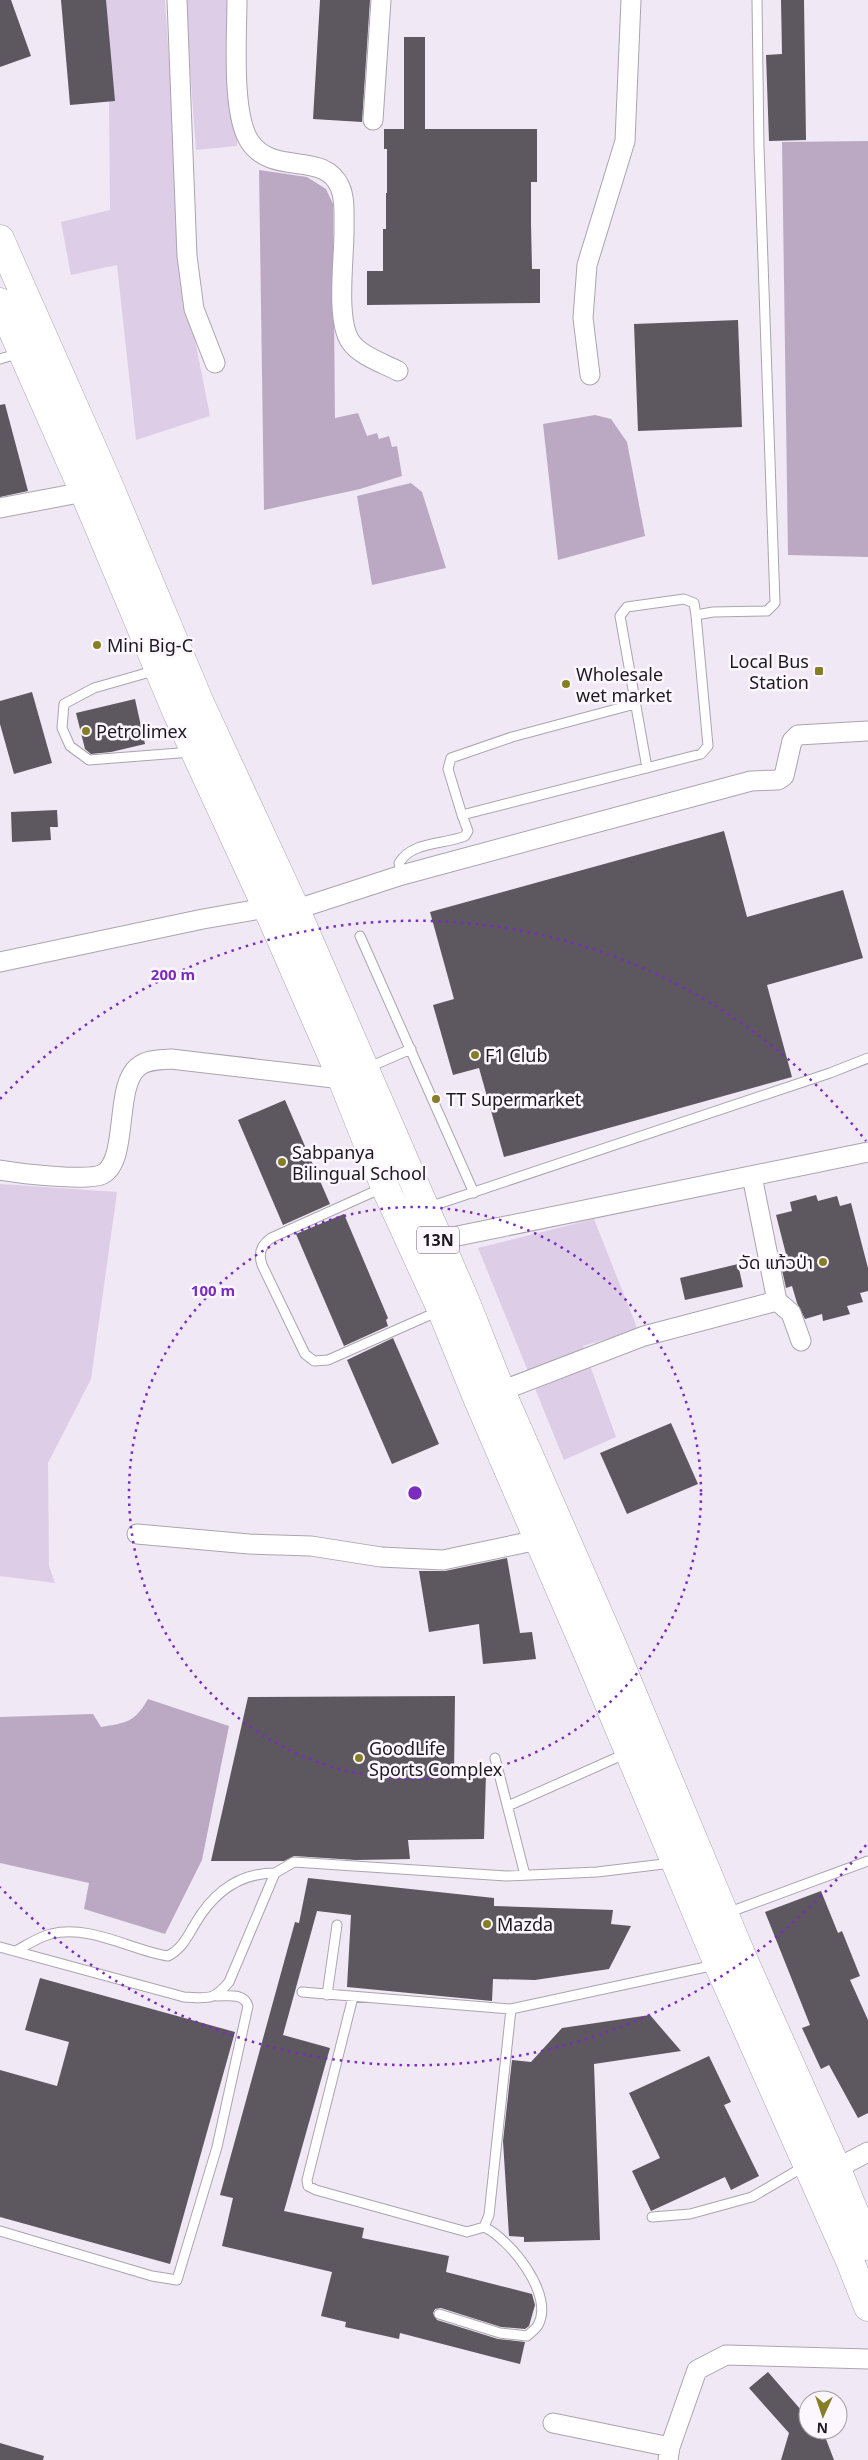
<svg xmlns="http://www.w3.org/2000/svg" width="868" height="2460" viewBox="0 0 868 2460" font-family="'Noto Sans','Noto Sans Lao',sans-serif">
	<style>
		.green { fill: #decde6 }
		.water { fill: #bba9c4 }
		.building { fill: #5d5760 }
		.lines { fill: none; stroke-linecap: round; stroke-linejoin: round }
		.service-casing { stroke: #aba4af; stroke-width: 11 }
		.minor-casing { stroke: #aba4af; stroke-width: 21 }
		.trunk-casing { stroke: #aba4af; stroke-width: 29 }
		.service { stroke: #fff; stroke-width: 9 }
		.minor { stroke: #fff; stroke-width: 19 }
		.trunk { stroke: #fff; stroke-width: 28 }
		.ring { fill: none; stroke: #7b2cbf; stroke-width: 2.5; stroke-dasharray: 2.5 5 }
		.poi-dot { fill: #867e25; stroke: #fcf7fe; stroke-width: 2 }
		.labels { text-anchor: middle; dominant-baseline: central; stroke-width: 5; stroke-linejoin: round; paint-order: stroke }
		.shield { fill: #fcf7fe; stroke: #605c61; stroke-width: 1 }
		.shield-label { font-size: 16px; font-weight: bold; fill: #1d1a1e }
		.poi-label { font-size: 18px; fill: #1d1a1e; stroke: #fcf7fe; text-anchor: start }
		.centre { fill: #7b2cbf; stroke: #fcf7fe; stroke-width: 2.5 }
		.ring-label { font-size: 15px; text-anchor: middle; font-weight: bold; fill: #7b2cbf; stroke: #fcf7fe; stroke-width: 5; stroke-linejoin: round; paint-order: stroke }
	</style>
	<rect width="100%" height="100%" fill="#f0e8f4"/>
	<path class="green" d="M 101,0 L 165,0 L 184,284 L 210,416 L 136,440 L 117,265 L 71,275 L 61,222 L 110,210 L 109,100 Z
		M 185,0 L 231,0 L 237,146 L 196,150 Z
		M 0,1184 L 117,1192 L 91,1379 L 48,1463 L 49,1566 L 55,1583 L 0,1576 Z
		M 594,1219 L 638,1330 L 583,1346 L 616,1437 L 564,1460 L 478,1248 Z"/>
	<path class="water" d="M 868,141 L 868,557 L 788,555 L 782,142 Z
		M 259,170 L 307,177 L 326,189 L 333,204 L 335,418 L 358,413 L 367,436 L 377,433 L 379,439 L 389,436 L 392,447 L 397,446 L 402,476 L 360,489 L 264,510 Z
		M 595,415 L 611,419 L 627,442 L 645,536 L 558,560 L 543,424 Z
		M 411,483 L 422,492 L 446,568 L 372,585 L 357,496 Z
		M 148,1699 L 229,1726 L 202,1860 L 165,1934 L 84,1909 L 89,1883 L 0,1863 L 0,1717 L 93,1714 L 101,1727 C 126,1723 135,1722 148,1699 Z"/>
	<path class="building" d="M 0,0 L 11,0 L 31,56 L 0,67 Z
		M 61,0 L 106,0 L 115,101 L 70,105 Z
		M 320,0 L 370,0 L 362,122 L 313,119 Z
		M 781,0 L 804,0 L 806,140 L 769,141 L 766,55 L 782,54 Z
		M 404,37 L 425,37 L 425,129 L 537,129 L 537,182 L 531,182 L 531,224 L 532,269 L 540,269 L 540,303 L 367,305 L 367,271 L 383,271 L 383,229 L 386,229 L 386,193 L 387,193 L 387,149 L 384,149 L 384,129 L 404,129 Z
		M 738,320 L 742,427 L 638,431 L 634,324 Z
		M 5,404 L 28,491 L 0,497 L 0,405 Z
		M 32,692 L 52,763 L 14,774 L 0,724 L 0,701 Z
		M 135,699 L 145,744 L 111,752 L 91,754 L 85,749 L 76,713 Z
		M 57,810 L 58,827 L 50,827 L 51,840 L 12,842 L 11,812 Z
		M 724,831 L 747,917 L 843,890 L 863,958 L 767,985 L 792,1077 L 504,1157 L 479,1068 L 453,1075 L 433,1005 L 454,999 L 430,912 Z
		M 285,1100 L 330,1204 L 283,1225 L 238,1120 Z
		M 816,1195 L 818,1201 L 837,1196 L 840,1206 L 851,1203 L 868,1268 L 868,1291 L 860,1293 L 863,1302 L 847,1306 L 850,1314 L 823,1321 L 822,1314 L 805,1319 L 797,1303 L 792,1286 L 786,1288 L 779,1256 L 786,1254 L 776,1215 L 792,1211 L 790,1202 Z
		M 344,1214 L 388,1318 L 386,1320 L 388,1326 L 344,1346 L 296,1234 Z
		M 738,1264 L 743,1287 L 685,1300 L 680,1278 Z
		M 393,1338 L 439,1444 L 392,1464 L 347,1360 Z
		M 671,1423 L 698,1484 L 627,1514 L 600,1453 Z
		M 507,1558 L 520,1633 L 532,1632 L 536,1659 L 483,1664 L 479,1624 L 429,1632 L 419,1571 L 445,1571 Z
		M 455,1696 L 454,1774 L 486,1774 L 484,1839 L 408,1840 L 410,1859 L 356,1860 L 294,1856 L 284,1861 L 211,1861 L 248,1697 Z
		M 308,1878 L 494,1898 L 494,1906 L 613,1910 L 611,1924 L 631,1926 L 609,1969 L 535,1980 L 493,1979 L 492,2001 L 347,1987 L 351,1915 L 317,1911 L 283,2035 L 330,2048 L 284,2211 L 364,2228 L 362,2238 L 449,2256 L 446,2272 L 532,2294 L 535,2305 L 529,2326 L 525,2329 L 501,2327 L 441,2308 L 435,2309 L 433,2313 L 437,2320 L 498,2339 L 525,2342 L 520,2364 L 400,2333 L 399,2339 L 345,2327 L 346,2322 L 321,2316 L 332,2272 L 222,2246 L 233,2198 L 220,2195 L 295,1922 L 299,1923 Z
		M 821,1891 L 838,1933 L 842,1931 L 860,1976 L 850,1980 L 868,2020 L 868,2113 L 858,2118 L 829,2065 L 821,2069 L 802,2028 L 810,2025 L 765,1912 Z
		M 40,1978 L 235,2032 L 170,2264 L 0,2217 L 0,2070 L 57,2086 L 69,2042 L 25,2030 Z
		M 650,2015 L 681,2051 L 594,2064 L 600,2240 L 524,2242 L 524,2237 L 509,2236 L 503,2141 L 512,2060 L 531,2062 L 562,2028 Z
		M 709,2056 L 731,2102 L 724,2105 L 759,2176 L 731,2190 L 725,2177 L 651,2211 L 632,2171 L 660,2158 L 629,2093 Z
		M 768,2372 L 808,2418 L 808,2430 L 818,2430 L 826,2439 L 834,2460 L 781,2460 L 789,2433 L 749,2388 Z
		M 0,2443 L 44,2456 L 43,2460 L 0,2460 Z"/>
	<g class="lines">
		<g class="service-casing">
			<path id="service" d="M 0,359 L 20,353
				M 157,670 L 94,688 L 64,704 L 62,728 L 70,746 L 89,760 L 192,752
				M 647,768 L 620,616 L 627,607 L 684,599 L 694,603 L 696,615
				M 462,815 L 448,769 L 451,758 L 512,737 L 635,704
				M 402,875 L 399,863 C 412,841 443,845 465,836 L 468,831 L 462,815 L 701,754 L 708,746 L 696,615 L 713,612 L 767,611 L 775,603 L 759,148 L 757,0
				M 360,936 L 474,1193
				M 367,1068 L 411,1049
				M 382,1188 L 271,1238 C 261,1245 258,1253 262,1265 L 305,1354 L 314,1361 L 328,1360 L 439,1311
				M 429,1207 L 830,1073 L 868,1058
				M 495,1758 L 525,1875
				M 508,1806 L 627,1753
				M 727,1913 L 868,1861
				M 0,1947 L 184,1997 C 209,1998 213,2001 229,1982 L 275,1873 L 294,1862 L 506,1876 L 597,1872 L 672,1863
				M 16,1951 C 27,1945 38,1937 51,1934 C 89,1924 131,1950 168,1956 C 182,1949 187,1937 195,1924 C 213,1893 238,1873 275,1873
				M 302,1992 L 511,2009 L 715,1965
				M 327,1995 L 337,1925
				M 353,1997 L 307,2180 L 308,2186 L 316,2190 L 467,2232 L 484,2227 L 489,2215 L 511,2009
				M 652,2217 L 690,2214 L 752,2197 L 805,2166
				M 0,2231 L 152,2276 L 177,2280 L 217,2147 L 248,2006 C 244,1993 229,1996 217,1996
				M 439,2314 L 500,2333 L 527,2336 C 530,2333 536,2329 538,2325 C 555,2295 510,2239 484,2227"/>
		</g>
		<g class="minor-casing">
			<path id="minor" d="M 177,0 L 187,256 L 194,309 L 215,363
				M 237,0 C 237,34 231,115 250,142 C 274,177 324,150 340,187 C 345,198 344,213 344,225 C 345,254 335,317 350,341 C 360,356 383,363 398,371
				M 373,120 L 381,0
				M 590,375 L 583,318 L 587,265 L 625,141 L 631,0
				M 0,508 L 84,492
				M 285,913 L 402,875 L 751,781 L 778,780 L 784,776 L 792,741 L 798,735 L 868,731
				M 0,962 L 203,919 L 266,908
				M 0,1170 C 18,1173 88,1182 103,1174 C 129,1159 114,1086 138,1067 C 147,1059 160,1060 171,1059 L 342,1079
				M 752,1176 L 777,1301
				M 438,1240 L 868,1152
				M 501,1391 L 644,1336 L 777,1301 L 791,1313 L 801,1341
				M 137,1534 L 249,1544 L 311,1546 L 381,1557 L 443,1560 L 538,1540
				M 826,2174 L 868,2152
				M 553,2423 L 670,2447
				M 668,2460 L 670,2447 L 697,2370 L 726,2355 L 868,2359"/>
		</g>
		<g class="trunk-casing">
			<path id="trunk" d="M 0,239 L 108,483 L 200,703 L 295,908 L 465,1300 L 501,1391 L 614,1649 L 741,1954 L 837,2169 L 868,2246
				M 0,302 L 84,492 L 177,713 L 272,919 L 342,1079 L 385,1187 L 441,1309 L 478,1400 L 590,1659 L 718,1964 L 850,2261 L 868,2307"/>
		</g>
		<use href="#service" class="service"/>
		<use href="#minor" class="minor"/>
		<use href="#trunk" class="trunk"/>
	</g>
	<g class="ring">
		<circle cx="415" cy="1493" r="286"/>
		<path d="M866 1845A572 572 0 0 1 0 1887M0 1099A572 572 0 0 1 866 1141"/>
	</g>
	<g class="poi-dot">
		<circle cx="97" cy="645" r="5"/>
		<rect x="814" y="666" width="10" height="10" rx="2.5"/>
		<circle cx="566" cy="684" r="5"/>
		<circle cx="86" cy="731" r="5"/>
		<circle cx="475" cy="1055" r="5"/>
		<circle cx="436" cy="1099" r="5"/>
		<circle cx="282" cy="1162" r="5"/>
		<circle cx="823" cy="1262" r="5"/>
		<circle cx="359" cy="1758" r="5"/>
		<circle cx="487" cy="1924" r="5"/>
	</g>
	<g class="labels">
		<rect class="shield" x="417" y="1226.5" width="42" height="27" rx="4"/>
		<g class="shield-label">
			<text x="438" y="1240">13N</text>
		</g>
		<g class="poi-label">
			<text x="107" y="645">Mini Big-C</text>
			<text x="809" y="661" text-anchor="end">Local Bus<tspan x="809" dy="21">Station</tspan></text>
			<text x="576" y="674">Wholesale<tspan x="576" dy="21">wet market</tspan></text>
			<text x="96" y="731">Petrolimex</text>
			<text x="485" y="1055">F1 Club</text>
			<text x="446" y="1099">TT Supermarket</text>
			<text x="292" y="1152">Sabpanya<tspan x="292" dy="21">Bilingual School</tspan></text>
			<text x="813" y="1262" text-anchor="end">ວັດ ແກ້ວປ່າ</text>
			<text x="369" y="1748">GoodLife<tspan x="369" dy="21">Sports Complex</tspan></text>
			<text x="497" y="1924">Mazda</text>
		</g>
	</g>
	<circle cx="415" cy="1493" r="8" class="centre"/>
	<g class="ring-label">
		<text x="173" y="980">200 m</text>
		<text x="213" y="1296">100 m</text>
	</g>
	<g transform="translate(823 2415) rotate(183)"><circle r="24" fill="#fcf7fe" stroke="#a39fa4"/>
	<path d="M0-4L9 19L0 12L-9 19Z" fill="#867e25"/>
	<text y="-8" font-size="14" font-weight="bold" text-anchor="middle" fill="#1d1a1e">N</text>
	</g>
</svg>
